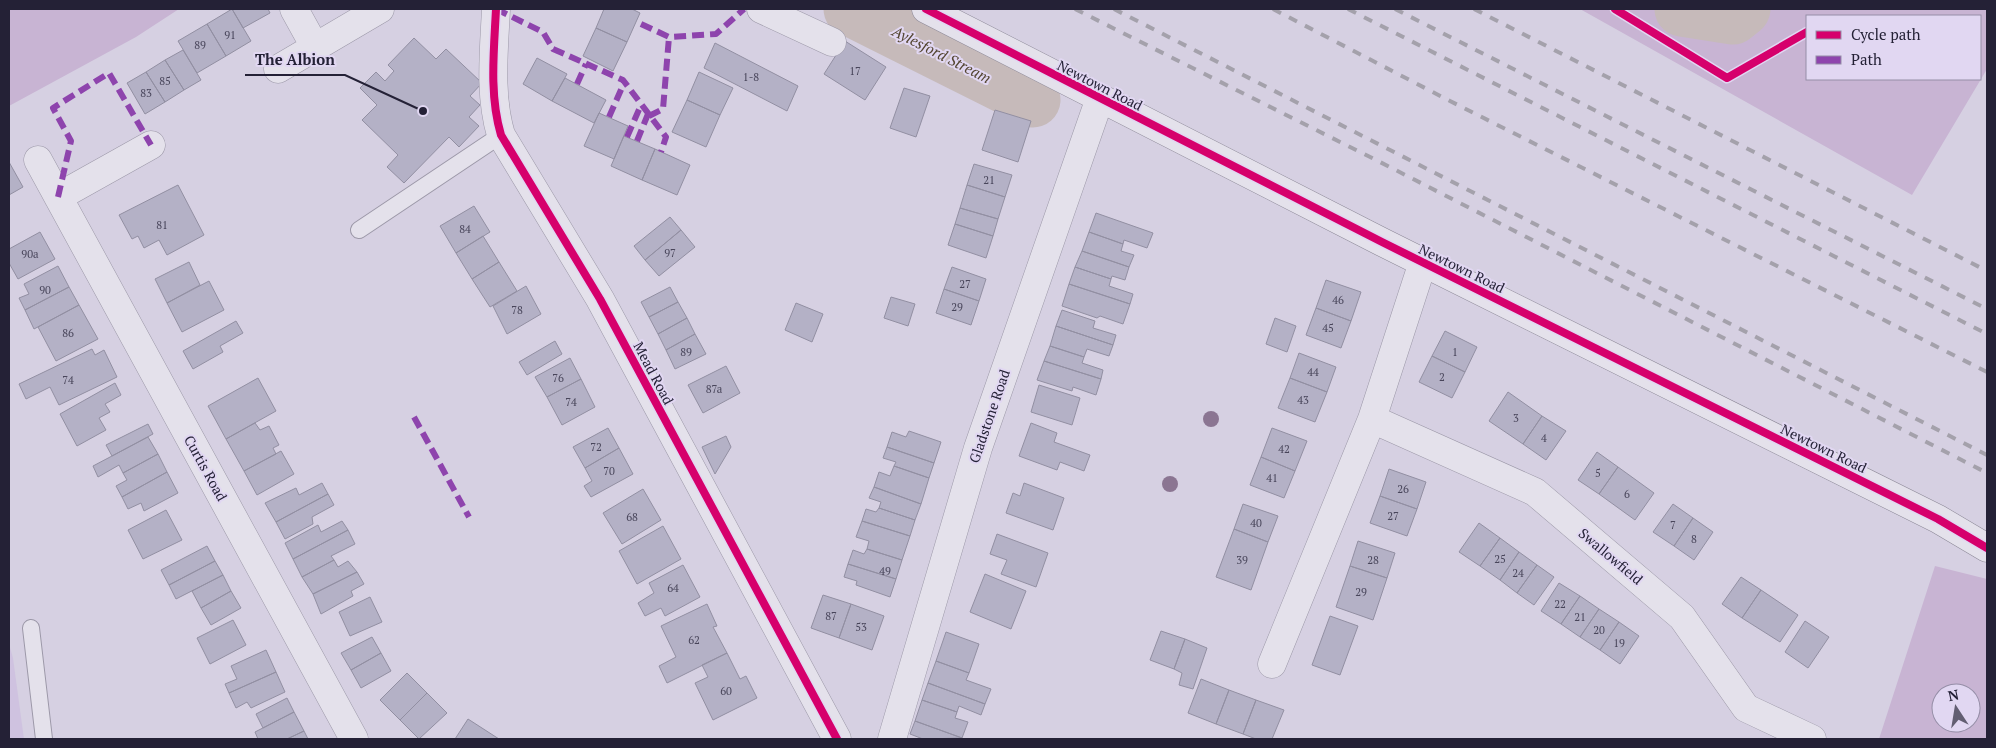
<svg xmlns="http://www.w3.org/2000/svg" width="1996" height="748" viewBox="0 0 1996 748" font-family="'PT Serif',serif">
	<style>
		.farmland { fill: #cfc2e0 }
		.green { fill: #c8b4d3; fill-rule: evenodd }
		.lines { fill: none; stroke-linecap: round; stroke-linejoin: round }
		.river { stroke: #c6baba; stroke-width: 55 }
		.building { fill: #b4b1c6; stroke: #928fa2 }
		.lane-casing { stroke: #9c98a8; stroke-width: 18 }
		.street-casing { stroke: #9c98a8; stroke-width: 29 }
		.secondary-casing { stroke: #8c8897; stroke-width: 29 }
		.lane { stroke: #e4e1eb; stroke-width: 16 }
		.street { stroke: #e4e1eb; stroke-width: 28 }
		.secondary { stroke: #e4e1eb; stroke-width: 28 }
		.rail { stroke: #a4a1ab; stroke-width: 4; stroke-dasharray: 9 9; stroke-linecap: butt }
		.quiet { stroke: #8e44ad; stroke-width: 6; stroke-dasharray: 12 6; stroke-linecap: butt }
		.cycleway-casing { stroke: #e1d7f2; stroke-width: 11 }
		.cycleway { stroke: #d6006c; stroke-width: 8 }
		.tree { fill: #8b7592 }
		.labels { text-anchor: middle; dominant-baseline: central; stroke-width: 4; stroke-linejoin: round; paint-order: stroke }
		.number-label { font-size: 11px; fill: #48455a }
		.street-label { font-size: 14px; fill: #242136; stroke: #e1d7f2 }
		.water-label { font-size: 15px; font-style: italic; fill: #544632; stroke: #e1d7f2 }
		.leader { fill: none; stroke: #242136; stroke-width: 2 }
		.callout-dot { fill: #242136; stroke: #e1d7f2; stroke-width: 2 }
		.callout-label { font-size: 15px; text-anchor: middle; font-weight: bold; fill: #242136; stroke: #e1d7f2; stroke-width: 4; stroke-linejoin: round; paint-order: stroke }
	</style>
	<rect width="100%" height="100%" fill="#d6d0e2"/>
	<path class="farmland" d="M 9,644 L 13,658 L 24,739 L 9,739 Z"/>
	<path class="green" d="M 9,9 L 179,9 L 136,37 L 9,106 Z
		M 1580,9 L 1987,9 L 1987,69 L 1912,195 ZM 1807,16 L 1980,16 L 1980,79 L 1807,79 Z
		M 1935,566 L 1987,579 L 1987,739 L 1879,739 ZM 1941,693 L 1971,693 L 1971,723 L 1941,723 Z"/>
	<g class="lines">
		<path class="river" d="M 851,9 L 1033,100
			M 1682,9 L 1733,17 L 1743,9"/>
	</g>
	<path class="building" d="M 232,9 L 268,9 L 270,13 L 243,28 Z
		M 232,9 L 251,41 L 226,56 L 207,24 Z
		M 604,9 L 632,9 L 640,13 L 627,42 L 596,28 Z
		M 207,24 L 226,56 L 197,73 L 178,41 Z
		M 596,28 L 627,42 L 613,71 L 583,56 Z
		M 414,38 L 436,59 L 446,49 L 482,83 L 470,96 L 480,105 L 469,117 L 479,126 L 459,147 L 449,137 L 404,183 L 387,167 L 398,155 L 362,120 L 377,105 L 360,88 L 376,72 L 385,81 L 394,71 L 388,65 Z
		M 845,41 L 886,67 L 865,100 L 824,74 Z
		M 715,43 L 798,86 L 787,111 L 704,68 Z
		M 183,50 L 201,80 L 184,90 L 165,60 Z
		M 537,58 L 567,74 L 552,101 L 523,84 Z
		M 165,60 L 184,90 L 165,102 L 146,72 Z
		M 146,72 L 165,102 L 145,114 L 127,83 Z
		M 699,72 L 733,88 L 720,115 L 687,100 Z
		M 565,78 L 606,100 L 594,123 L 552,101 Z
		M 904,88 L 930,96 L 916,137 L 890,128 Z
		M 687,100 L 720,115 L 706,147 L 672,132 Z
		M 995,110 L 1031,121 L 1018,162 L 982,150 Z
		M 599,113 L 628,126 L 614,159 L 584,146 Z
		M 624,136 L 655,149 L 642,180 L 611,166 Z
		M 655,149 L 690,165 L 677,195 L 642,180 Z
		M 9,162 L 23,187 L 9,195 Z
		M 974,164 L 1012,175 L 1005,197 L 967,185 Z
		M 178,185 L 204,235 L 167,255 L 159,240 L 144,248 L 138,236 L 132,239 L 119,215 Z
		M 967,185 L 1005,197 L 998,219 L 960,208 Z
		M 474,206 L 490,232 L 456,253 L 440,226 Z
		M 960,208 L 998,219 L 993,236 L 955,224 Z
		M 1096,213 L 1153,233 L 1147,248 L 1124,240 L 1123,244 L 1089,232 Z
		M 670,217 L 681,230 L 645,260 L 634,246 Z
		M 955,224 L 993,236 L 986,258 L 948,245 Z
		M 681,230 L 695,247 L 659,276 L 645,260 Z
		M 40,232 L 55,259 L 18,279 L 9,263 L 9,249 Z
		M 1089,232 L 1123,244 L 1121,251 L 1134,255 L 1129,267 L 1082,251 Z
		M 483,236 L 499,262 L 472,279 L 456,253 Z
		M 1082,251 L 1129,267 L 1125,280 L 1112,276 L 1111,279 L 1075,267 Z
		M 189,262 L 200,285 L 167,303 L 155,279 Z
		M 499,262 L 517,291 L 490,307 L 472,279 Z
		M 58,266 L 69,287 L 25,310 L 19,298 L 29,294 L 24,284 Z
		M 952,267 L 986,279 L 979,301 L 944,289 Z
		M 1075,267 L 1111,279 L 1109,286 L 1133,294 L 1130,304 L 1069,284 Z
		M 1326,280 L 1361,292 L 1351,321 L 1316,308 Z
		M 209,281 L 224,310 L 182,332 L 167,303 Z
		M 1069,284 L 1130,304 L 1123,324 L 1100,316 L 1097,318 L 1062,306 Z
		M 526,286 L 541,314 L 507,334 L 493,306 Z
		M 69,287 L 79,305 L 34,329 L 25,310 Z
		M 670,287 L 678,302 L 649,317 L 641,302 Z
		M 944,289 L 979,301 L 971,325 L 936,313 Z
		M 891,297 L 915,304 L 908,326 L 884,318 Z
		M 678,302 L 687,318 L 658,334 L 649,317 Z
		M 796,303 L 823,314 L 812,342 L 785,330 Z
		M 79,305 L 98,339 L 56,361 L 38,327 Z
		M 1316,308 L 1351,321 L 1341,348 L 1306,335 Z
		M 1062,310 L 1095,321 L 1093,328 L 1116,335 L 1113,345 L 1056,326 Z
		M 687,318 L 695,334 L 666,350 L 658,334 Z
		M 1275,318 L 1296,326 L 1287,352 L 1266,344 Z
		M 236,321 L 243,333 L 220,346 L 223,352 L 193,369 L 183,351 Z
		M 1056,326 L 1113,345 L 1109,356 L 1087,349 L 1084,357 L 1050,346 Z
		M 1445,331 L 1477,347 L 1465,372 L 1432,356 Z
		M 695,334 L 706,354 L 675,369 L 666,350 Z
		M 555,341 L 562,354 L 527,375 L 519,362 Z
		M 1050,346 L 1084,357 L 1082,363 L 1103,370 L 1101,379 L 1044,361 Z
		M 92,349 L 95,355 L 104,350 L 117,377 L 59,405 L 50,387 L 26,399 L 19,384 Z
		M 1299,353 L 1336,367 L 1327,392 L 1290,378 Z
		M 1432,356 L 1465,372 L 1452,398 L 1419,382 Z
		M 570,358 L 581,379 L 547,397 L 535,377 Z
		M 1044,361 L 1101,379 L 1096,395 L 1073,387 L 1072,391 L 1037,380 Z
		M 726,366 L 740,393 L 703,413 L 688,385 Z
		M 258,378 L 276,411 L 226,439 L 208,406 Z
		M 1290,378 L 1327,392 L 1315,422 L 1278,408 Z
		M 581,379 L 595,407 L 562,425 L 547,397 Z
		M 115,383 L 121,395 L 105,404 L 110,412 L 99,418 L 106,430 L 77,446 L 60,414 Z
		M 1039,385 L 1080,398 L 1072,425 L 1031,412 Z
		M 1508,392 L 1542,416 L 1523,444 L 1489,421 Z
		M 1542,416 L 1566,431 L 1546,460 L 1523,444 Z
		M 255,423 L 260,430 L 269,426 L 279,445 L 273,448 L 276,454 L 244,471 L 226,439 Z
		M 1031,423 L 1057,433 L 1054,442 L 1090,455 L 1084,471 L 1060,462 L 1057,470 L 1019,456 Z
		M 148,424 L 153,434 L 112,456 L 106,445 Z
		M 608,428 L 619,448 L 585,468 L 573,447 Z
		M 1272,428 L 1307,441 L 1295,471 L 1261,457 Z
		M 909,431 L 941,442 L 934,463 L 887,447 L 892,432 L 906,437 Z
		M 726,436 L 731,447 L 715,474 L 702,447 Z
		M 148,437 L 158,454 L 123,473 L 119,465 L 98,477 L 93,466 Z
		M 887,447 L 934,463 L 929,478 L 894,466 L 896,462 L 883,458 Z
		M 619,448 L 633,474 L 591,497 L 584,486 L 592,481 L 585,468 Z
		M 281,451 L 294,474 L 257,495 L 244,471 Z
		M 1597,452 L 1618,467 L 1599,494 L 1578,480 Z
		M 158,454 L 167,472 L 122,497 L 116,486 L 127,480 L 123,473 Z
		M 1261,457 L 1295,471 L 1284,498 L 1250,485 Z
		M 894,466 L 929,478 L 921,504 L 874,487 L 879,472 L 890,476 Z
		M 1618,467 L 1654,493 L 1635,520 L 1599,494 Z
		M 1389,469 L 1426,482 L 1417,509 L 1380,496 Z
		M 167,472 L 178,493 L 144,511 L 141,503 L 128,509 L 122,497 Z
		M 322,483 L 328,494 L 276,522 L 265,503 L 296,488 L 299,495 Z
		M 1024,483 L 1064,498 L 1053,530 L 1006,513 L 1013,493 L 1020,496 Z
		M 874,487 L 921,504 L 915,520 L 879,508 L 881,502 L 869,498 Z
		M 643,489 L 661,520 L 622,544 L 603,513 Z
		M 328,494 L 334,505 L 312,517 L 313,524 L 285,539 L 276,522 Z
		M 1380,496 L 1417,509 L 1407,536 L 1370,523 Z
		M 1243,504 L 1278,516 L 1268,542 L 1234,529 Z
		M 1673,504 L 1693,518 L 1674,546 L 1653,532 Z
		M 879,508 L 915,520 L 910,536 L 862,521 L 866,509 L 876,512 Z
		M 166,510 L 182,540 L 143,559 L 128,530 Z
		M 1693,518 L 1713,532 L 1694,560 L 1674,546 Z
		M 342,521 L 348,530 L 293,559 L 285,543 L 318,525 L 321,532 Z
		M 862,521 L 910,536 L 902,560 L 867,549 L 869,541 L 856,537 Z
		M 1479,523 L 1500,538 L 1480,566 L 1459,552 Z
		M 663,526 L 681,559 L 637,584 L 619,551 Z
		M 1234,529 L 1268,542 L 1251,590 L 1216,577 Z
		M 348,530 L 355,544 L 331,556 L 334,560 L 302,577 L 293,559 Z
		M 997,534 L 1048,553 L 1036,587 L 1001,574 L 1007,560 L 990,554 Z
		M 1500,538 L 1519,552 L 1500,580 L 1480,566 Z
		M 1358,541 L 1395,553 L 1387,578 L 1350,566 Z
		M 207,546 L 215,561 L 169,585 L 161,570 Z
		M 867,549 L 902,560 L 896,579 L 848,564 L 853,550 L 864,554 Z
		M 1519,552 L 1537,565 L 1517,593 L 1500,580 Z
		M 334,560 L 338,567 L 348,561 L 357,572 L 313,594 L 302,577 Z
		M 215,561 L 223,575 L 176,599 L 169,585 Z
		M 848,564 L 896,579 L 890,597 L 856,585 L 857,581 L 844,577 Z
		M 683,565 L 700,597 L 665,616 L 661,608 L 645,616 L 638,603 L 654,593 L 649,583 Z
		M 1537,565 L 1554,577 L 1534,605 L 1517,593 Z
		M 1350,566 L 1387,578 L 1373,620 L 1336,607 Z
		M 357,572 L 364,584 L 351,591 L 353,596 L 321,614 L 313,594 Z
		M 985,574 L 1026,591 L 1011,629 L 970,612 Z
		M 223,575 L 231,591 L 201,608 L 192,591 Z
		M 1741,577 L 1761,590 L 1742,618 L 1722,604 Z
		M 1559,583 L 1580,596 L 1561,624 L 1541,611 Z
		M 1761,590 L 1798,615 L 1780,642 L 1742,618 Z
		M 231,591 L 241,608 L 211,625 L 201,608 Z
		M 823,595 L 851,604 L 839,638 L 811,628 Z
		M 1580,596 L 1599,609 L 1580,637 L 1561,624 Z
		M 370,597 L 382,622 L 350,636 L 339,612 Z
		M 707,604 L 717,626 L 713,627 L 727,653 L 667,683 L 659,666 L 676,657 L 661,626 Z
		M 851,604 L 884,616 L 872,650 L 839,638 Z
		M 1599,609 L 1619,622 L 1600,650 L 1580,637 Z
		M 1330,616 L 1358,626 L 1340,675 L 1312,665 Z
		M 233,620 L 246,645 L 210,664 L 197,638 Z
		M 1805,621 L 1829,637 L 1808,668 L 1785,652 Z
		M 1619,622 L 1639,636 L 1620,664 L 1600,650 Z
		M 1161,631 L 1185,639 L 1174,669 L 1150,660 Z
		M 946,632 L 979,644 L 969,673 L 936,661 Z
		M 372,637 L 381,653 L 351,670 L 341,653 Z
		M 1185,639 L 1207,648 L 1193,689 L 1179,685 L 1182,673 L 1174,669 Z
		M 266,650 L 276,672 L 229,693 L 225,684 L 237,679 L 231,666 Z
		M 381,653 L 391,671 L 361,688 L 351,670 Z
		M 727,653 L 740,679 L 746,676 L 757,698 L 713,720 L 695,683 L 708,677 L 702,665 Z
		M 936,661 L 969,673 L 966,680 L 991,689 L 985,704 L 928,683 Z
		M 276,672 L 285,692 L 251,708 L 247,702 L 236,708 L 229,693 Z
		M 407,673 L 427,693 L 400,720 L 380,700 Z
		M 1201,679 L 1229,690 L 1216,724 L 1188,713 Z
		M 928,683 L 985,704 L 981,715 L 959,706 L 957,712 L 922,700 Z
		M 1229,690 L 1256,700 L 1243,734 L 1216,724 Z
		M 427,693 L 447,713 L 419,739 L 400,720 Z
		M 287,698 L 294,712 L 263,728 L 256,714 Z
		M 922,700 L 957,712 L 955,718 L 968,722 L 962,738 L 915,721 Z
		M 1256,700 L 1284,710 L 1272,739 L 1256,739 L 1243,734 Z
		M 294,712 L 304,731 L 287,739 L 258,739 L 255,732 Z
		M 468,719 L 499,739 L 455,739 Z
		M 915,721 L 962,738 L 923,739 L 910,734 Z
		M 304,731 L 308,739 L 287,739 Z"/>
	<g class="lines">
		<g class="lane-casing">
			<path id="lane" d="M 359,230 L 501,135
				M 31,628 L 44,739"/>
		</g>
		<g class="street-casing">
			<path id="street" d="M 294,9 L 315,47
				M 496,9 C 494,50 489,95 501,135 L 600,299 L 837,739
				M 761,9 L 832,42
				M 278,69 L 380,9
				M 38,160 L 354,739
				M 58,197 L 151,145
				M 1372,419 L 1535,492 L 1682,617 L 1746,708 L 1812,739
				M 1272,664 L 1372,419 L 1423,262
				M 892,739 L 978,448 L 1100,98"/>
		</g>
		<g class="secondary-casing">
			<path id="secondary" d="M 926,9 L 1382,242 L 1938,519 L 1987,548"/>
		</g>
		<use href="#lane" class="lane"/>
		<use href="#street" class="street"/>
		<use href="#secondary" class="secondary"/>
		<path class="rail" d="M 1075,9 L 1378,161 L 1987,473
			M 1114,9 L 1987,455
			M 1273,9 L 1450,101 L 1987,372
			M 1348,9 L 1987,334
			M 1395,9 L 1987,309
			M 1474,9 L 1987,271"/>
		<path class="quiet" d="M 496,9 L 543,32 L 553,49 L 623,80 L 666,137 L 661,152
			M 641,24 L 669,37 L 716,34 L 744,9
			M 577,84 L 586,64
			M 649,116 L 663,109 L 669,37
			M 609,117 L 624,83
			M 627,137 L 641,105
			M 637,141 L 648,114
			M 58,197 L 71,141 L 53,108 L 109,73 L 151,145
			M 414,417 L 469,517"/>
		<g class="cycleway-casing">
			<path id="cycleway" d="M 496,9 C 494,50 489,95 501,135 L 600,299 L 837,739
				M 926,9 L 1382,242 L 1938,519 L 1987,548
				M 1615,9 L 1727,78 L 1807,32"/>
		</g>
		<use href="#cycleway" class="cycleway"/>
	</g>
	<g class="tree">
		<circle cx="1211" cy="419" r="8"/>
		<circle cx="1170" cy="484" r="8"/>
	</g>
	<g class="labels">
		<g class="number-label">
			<text x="230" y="35">91</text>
			<text x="200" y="45">89</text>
			<text x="855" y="71">17</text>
			<text x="751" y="77">1-8</text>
			<text x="165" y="81">85</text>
			<text x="146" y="93">83</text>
			<text x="989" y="180">21</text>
			<text x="162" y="225">81</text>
			<text x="465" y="229">84</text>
			<text x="670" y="253">97</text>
			<text x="30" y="254">90a</text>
			<text x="965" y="284">27</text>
			<text x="45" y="290">90</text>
			<text x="1338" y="300">46</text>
			<text x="957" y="307">29</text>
			<text x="517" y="310">78</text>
			<text x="1328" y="328">45</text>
			<text x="68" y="333">86</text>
			<text x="686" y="352">89</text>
			<text x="1455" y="352">1</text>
			<text x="1313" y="372">44</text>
			<text x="1442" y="377">2</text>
			<text x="558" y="378">76</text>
			<text x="68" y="380">74</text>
			<text x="714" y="389">87a</text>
			<text x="1303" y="400">43</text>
			<text x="571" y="402">74</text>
			<text x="1516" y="418">3</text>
			<text x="1544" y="438">4</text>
			<text x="596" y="447">72</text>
			<text x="1284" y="449">42</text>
			<text x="609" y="471">70</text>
			<text x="1598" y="473">5</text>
			<text x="1272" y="478">41</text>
			<text x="1403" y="489">26</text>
			<text x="1627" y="494">6</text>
			<text x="1393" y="516">27</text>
			<text x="632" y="517">68</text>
			<text x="1256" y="523">40</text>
			<text x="1673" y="525">7</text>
			<text x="1694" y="539">8</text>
			<text x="1500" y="559">25</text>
			<text x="1242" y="560">39</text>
			<text x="1373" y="560">28</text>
			<text x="885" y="571">49</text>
			<text x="1518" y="573">24</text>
			<text x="673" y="588">64</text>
			<text x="1361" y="592">29</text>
			<text x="1560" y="604">22</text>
			<text x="831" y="616">87</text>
			<text x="1580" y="617">21</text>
			<text x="861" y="627">53</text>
			<text x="1599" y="630">20</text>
			<text x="694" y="640">62</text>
			<text x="1619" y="643">19</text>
			<text x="726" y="691">60</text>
		</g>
		<g class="street-label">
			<text transform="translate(1100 85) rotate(27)">Newtown Road</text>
			<text transform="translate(1462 268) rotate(26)">Newtown Road</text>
			<text transform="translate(654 373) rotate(62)">Mead Road</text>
			<text transform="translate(989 416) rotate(-71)">Gladstone Road</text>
			<text transform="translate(1824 448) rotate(26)">Newtown Road</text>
			<text transform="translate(206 468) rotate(61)">Curtis Road</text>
			<text transform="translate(1611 556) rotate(40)">Swallowfield</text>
		</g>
		<g class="water-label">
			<text transform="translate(942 54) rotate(27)">Aylesford Stream</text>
		</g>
	</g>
	<path class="leader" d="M423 111L345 75H245"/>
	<circle class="callout-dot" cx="423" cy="111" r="5"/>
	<g class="callout-label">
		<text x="295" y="65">The Albion</text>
	</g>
	<rect width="1996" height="748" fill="none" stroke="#242136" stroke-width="20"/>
	<rect x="1806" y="15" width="175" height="65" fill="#e1d7f2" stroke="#958ea7"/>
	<rect x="1816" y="31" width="25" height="8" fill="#d6006c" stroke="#958ea7"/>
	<text x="1851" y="40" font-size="15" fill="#242136">Cycle path</text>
	<rect x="1816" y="56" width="25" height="8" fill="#8e44ad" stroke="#958ea7"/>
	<text x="1851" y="65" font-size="15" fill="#242136">Path</text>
	<g transform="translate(1956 708) rotate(348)"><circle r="24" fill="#e1d7f2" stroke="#958ea7"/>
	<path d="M0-4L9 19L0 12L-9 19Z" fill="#625e72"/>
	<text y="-8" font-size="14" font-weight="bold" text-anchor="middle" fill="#242136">N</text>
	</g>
</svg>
